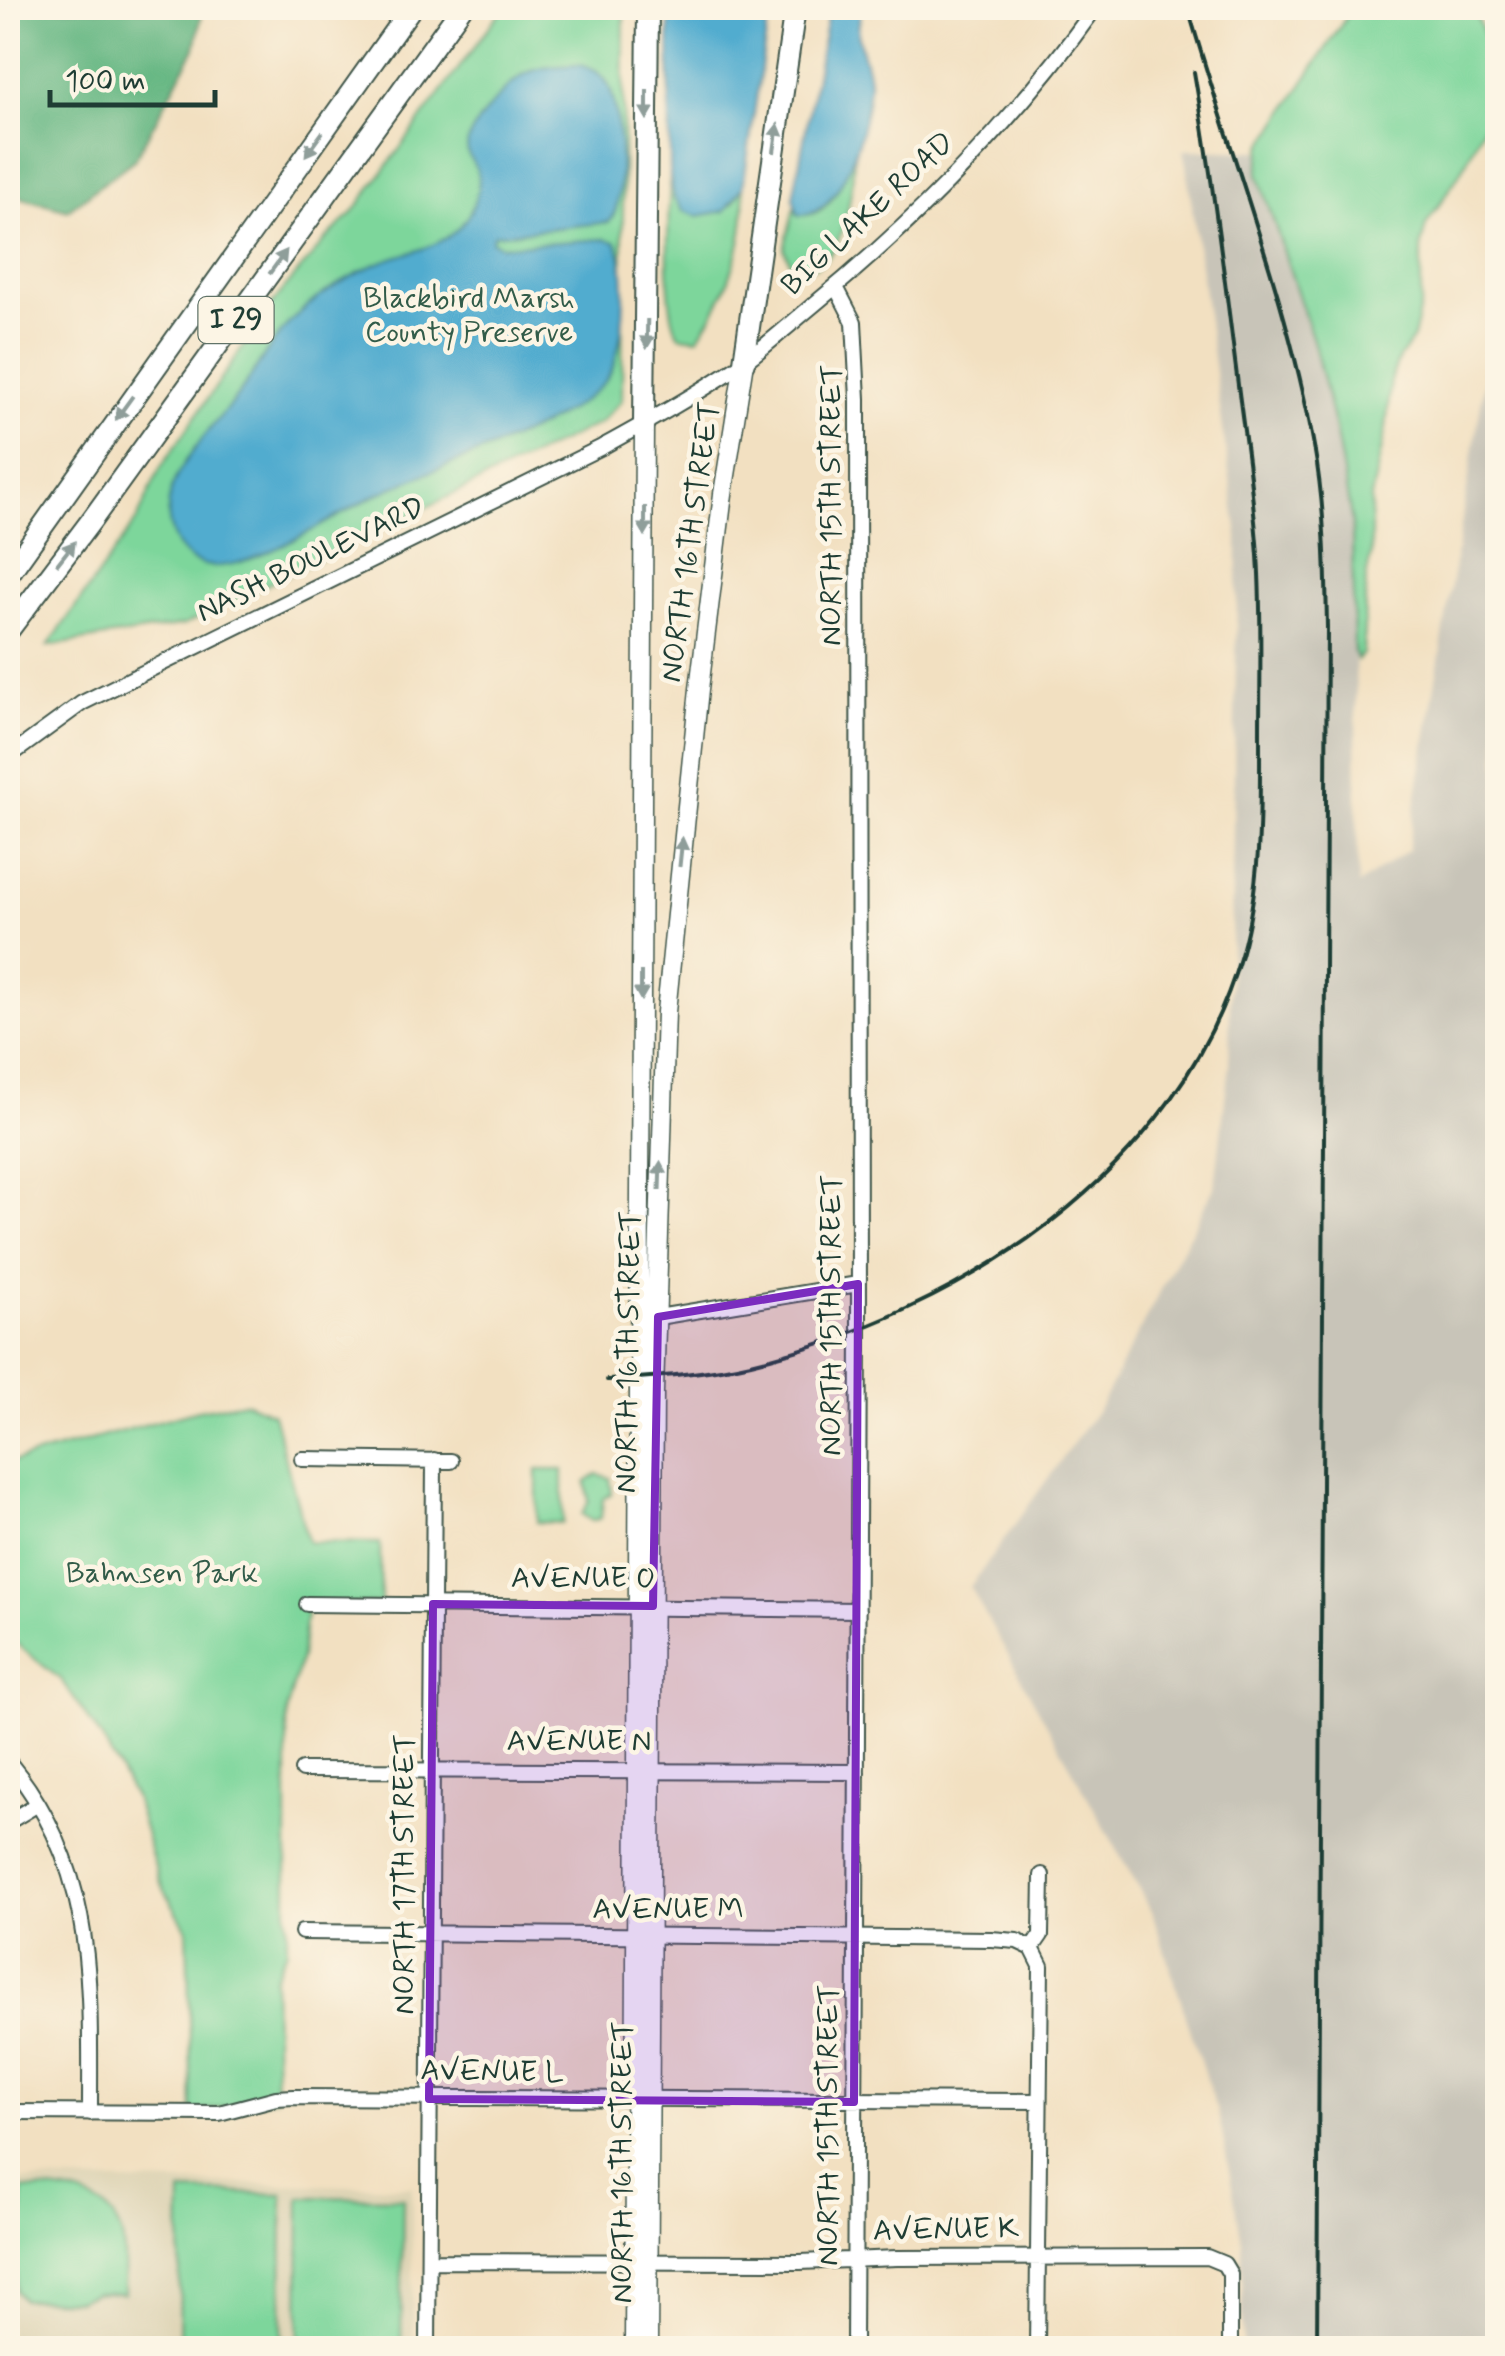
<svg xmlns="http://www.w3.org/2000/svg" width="1505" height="2356" viewBox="0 0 1505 2356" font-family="Mynerve,sans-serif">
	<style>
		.built { fill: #ded4b5 }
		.industrial { fill: #c8c4b8 }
		.green { fill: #7dd69b; stroke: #4e8a68; stroke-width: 2.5 }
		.forest { fill: #66b783; stroke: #427a5c; stroke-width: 2.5 }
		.water { fill: #51accf; stroke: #387482; stroke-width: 2.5 }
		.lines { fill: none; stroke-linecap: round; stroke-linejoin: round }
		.minor-casing { stroke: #3f5549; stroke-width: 18 }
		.major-casing { stroke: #3f5549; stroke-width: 21 }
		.highway-casing { stroke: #3f5549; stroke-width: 24 }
		.minor { stroke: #fff; stroke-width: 14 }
		.major { stroke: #fff; stroke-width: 18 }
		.highway { stroke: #fff; stroke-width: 20 }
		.rail { stroke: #1f3d34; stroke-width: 4 }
		.oneway { fill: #8f9e9a }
		.marked { fill: #7b2cbf; fill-opacity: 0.2; stroke: #7b2cbf; stroke-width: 8; stroke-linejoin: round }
		.labels { text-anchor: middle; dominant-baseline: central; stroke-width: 9; stroke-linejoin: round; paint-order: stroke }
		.shield { fill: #fcf5e5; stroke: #617469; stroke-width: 2.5 }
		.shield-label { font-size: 28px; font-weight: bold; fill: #1f3d34 }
		.street-label { font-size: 30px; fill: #1f3d34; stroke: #fcf5e5 }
		.park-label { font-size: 30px; fill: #325c49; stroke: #fcf5e5 }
	</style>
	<rect width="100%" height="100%" fill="#fcf5e5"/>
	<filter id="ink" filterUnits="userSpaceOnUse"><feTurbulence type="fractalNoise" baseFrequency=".01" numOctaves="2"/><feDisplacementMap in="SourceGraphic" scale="20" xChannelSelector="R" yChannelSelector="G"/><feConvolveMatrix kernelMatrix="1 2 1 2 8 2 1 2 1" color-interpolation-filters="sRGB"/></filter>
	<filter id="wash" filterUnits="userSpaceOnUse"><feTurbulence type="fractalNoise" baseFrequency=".0048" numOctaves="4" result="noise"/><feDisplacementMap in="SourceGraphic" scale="40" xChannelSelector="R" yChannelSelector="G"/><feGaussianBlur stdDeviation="2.25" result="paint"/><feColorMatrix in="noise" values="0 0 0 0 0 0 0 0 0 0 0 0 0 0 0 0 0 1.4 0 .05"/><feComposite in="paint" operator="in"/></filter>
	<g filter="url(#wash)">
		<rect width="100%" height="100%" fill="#f2e0c1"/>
		<path class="built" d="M 8,2180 L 412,2187 L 413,2348 L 8,2348 Z"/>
		<path class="industrial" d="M 1184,150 L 1268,151 L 1353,458 L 1358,885 L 1408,850 L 1483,391 L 1497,322 L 1497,2348 L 1243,2348 L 1242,2241 L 1220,2121 L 1152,1912 L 970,1587 L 1100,1406 L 1215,1186 L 1229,1065 L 1238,537 Z
			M 1124,2343 L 1224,2346 L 1224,2348 L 1124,2348 Z"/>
		<path class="green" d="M 503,8 L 624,8 L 622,400 L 600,423 L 184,625 L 48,646 L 137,520 L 159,470 L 275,300 L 327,238 L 352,214 Z
			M 1352,8 L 1473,8 L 1496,65 L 1497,97 L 1464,167 L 1426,225 L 1421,245 L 1421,303 L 1413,338 L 1399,358 L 1391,379 L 1386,428 L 1371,498 L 1371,554 L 1366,578 L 1363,653 L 1358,660 L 1354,652 L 1352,523 L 1335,428 L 1313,340 L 1258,174 L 1262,147 Z
			M 854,155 C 853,187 844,287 791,265 L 784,249 L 794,208 L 798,215 C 832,218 842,180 854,155 Z
			M 670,177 L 674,198 L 683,211 L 733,203 L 743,187 C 750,236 726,299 698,338 L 680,336 C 662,316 669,208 670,177 Z
			M 245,1402 L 273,1414 L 308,1542 L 380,1543 L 381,1604 L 307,1604 L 301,1657 L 287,1709 L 287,1950 L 274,1977 L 276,2098 L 192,2113 L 187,1930 L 159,1880 L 135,1799 L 101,1737 L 61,1680 L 8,1637 L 8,1463 L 198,1410 Z
			M 537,1470 L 563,1470 L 563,1523 L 537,1522 Z
			M 597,1474 L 610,1478 L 612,1493 L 603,1499 L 601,1518 L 592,1521 L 582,1514 L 589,1501 L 586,1482 Z
			M 22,2189 C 60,2189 111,2192 122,2237 C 126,2255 124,2276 124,2294 L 95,2293 L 78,2300 L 23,2300 L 16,2291 L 16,2238 L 23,2220 Z
			M 181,2192 L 283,2194 L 282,2348 L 179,2348 Z
			M 300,2197 L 403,2198 L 401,2348 L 299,2348 Z"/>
		<path class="forest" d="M 8,8 L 203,8 L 195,48 L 135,159 L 68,210 L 8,194 Z"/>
		<path class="water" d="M 669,8 L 770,8 L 743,187 L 725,211 L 697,216 L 683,211 L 674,198 L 670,177 Z
			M 829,8 L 861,8 C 860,17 857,29 859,38 C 861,54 869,67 869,83 C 868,119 844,219 798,215 L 793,197 Z
			M 579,65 C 590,68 599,71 606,81 C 621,104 628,204 609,222 L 493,235 L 492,242 L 502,246 L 604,239 L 616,242 C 630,271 625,356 605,381 C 565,429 436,466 376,495 C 336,515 255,570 211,566 C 175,562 163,522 171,491 C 176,472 191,455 202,439 C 214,423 228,409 240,392 C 254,374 264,354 278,336 C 302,305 338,282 374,265 C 401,252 442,250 462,224 C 473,211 484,185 476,168 C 471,159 465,153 468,141 C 473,123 510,81 527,73 C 542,66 562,66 579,65 Z"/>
	</g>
	<g filter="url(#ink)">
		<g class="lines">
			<g class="minor-casing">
				<path id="minor" d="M 836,287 L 854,322 L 858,399 L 859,1329 L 854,2348
					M 8,757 L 82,703 L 602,447 C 649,421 696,395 740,365 C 765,347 788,326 811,307 C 917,220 1016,119 1095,8
					M 658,1317 L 858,1284
					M 302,1459 L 451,1461
					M 307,1604 L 858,1610
					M 8,1761 C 97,1869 90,1982 90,2113
					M 302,1770 L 857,1772
					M 8,1822 L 38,1804
					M 302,1932 L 991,1939 L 1017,1941 L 1032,1948
					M 1032,1948 L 1041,1966 L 1037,2348
					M 1032,1948 L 1041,1935 L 1042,1875
					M 8,2112 L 219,2113 L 276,2098 L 294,2097 L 1037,2101
					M 429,2261 L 800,2262 L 897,2258 L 1207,2257 L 1224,2264 L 1230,2274 L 1230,2348
					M 428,2348 L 434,1460"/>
			</g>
			<g class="major-casing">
				<path id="major" d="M 634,2348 L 644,423
					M 648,2348 L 654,1392 L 666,1012 L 699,689 L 723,494 L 744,362"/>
			</g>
			<g class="highway-casing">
				<path id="highway" d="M 744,362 L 795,8
					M 644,423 L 648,8
					M 8,575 L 411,8
					M 8,631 L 91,521 L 461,8"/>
			</g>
			<use href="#minor" class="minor"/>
			<use href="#major" class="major"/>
			<use href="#highway" class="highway"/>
			<path class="rail" d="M 1188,8 C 1229,153 1287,296 1314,446 C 1325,506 1326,567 1327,627 L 1317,2348
				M 607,1380 C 655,1377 704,1374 751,1363 C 961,1313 1179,1171 1241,955 C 1262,882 1260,808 1260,734 C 1260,675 1262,614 1258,555 C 1254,498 1245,441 1238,385 C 1225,280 1212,176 1194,72"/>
		</g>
		<defs><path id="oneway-solid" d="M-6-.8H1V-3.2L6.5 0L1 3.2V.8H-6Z" transform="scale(2.5)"/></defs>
		<g class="oneway">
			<use href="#oneway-solid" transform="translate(647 105) rotate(90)"/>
			<use href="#oneway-solid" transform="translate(776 138) rotate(-82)"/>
			<use href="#oneway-solid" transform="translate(314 144) rotate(126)"/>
			<use href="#oneway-solid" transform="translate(278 262) rotate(-54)"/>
			<use href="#oneway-solid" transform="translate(647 334) rotate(91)"/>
			<use href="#oneway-solid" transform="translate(124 408) rotate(126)"/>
			<use href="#oneway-solid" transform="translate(645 521) rotate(90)"/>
			<use href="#oneway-solid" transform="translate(66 553) rotate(-52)"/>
			<use href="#oneway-solid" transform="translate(681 852) rotate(-84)"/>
			<use href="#oneway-solid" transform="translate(641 986) rotate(90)"/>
			<use href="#oneway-solid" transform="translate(660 1176) rotate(-88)"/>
		</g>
	</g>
	<path class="marked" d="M 858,1284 L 854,2102 L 429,2099 L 433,1604 L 653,1606 L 658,1317 Z"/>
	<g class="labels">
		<rect class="shield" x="198.5" y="297" width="75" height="46" rx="8"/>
		<g class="shield-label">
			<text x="236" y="320">I 29</text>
		</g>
		<g class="street-label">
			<text transform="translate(868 214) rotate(-43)">BIG LAKE ROAD</text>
			<text transform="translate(831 505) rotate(-90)">NORTH 15TH STREET</text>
			<text transform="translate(691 542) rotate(-82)">NORTH 16TH STREET</text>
			<text transform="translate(311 560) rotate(-26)">NASH BOULEVARD</text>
			<text transform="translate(831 1315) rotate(-90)">NORTH 15TH STREET</text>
			<text transform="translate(629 1352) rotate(-89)">NORTH 16TH STREET</text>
			<text x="583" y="1578">AVENUE O</text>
			<text x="579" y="1741">AVENUE N</text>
			<text transform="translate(404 1874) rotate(-90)">NORTH 17TH STREET</text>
			<text x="668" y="1909">AVENUE M</text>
			<text transform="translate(492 2072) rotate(1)">AVENUE L</text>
			<text transform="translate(828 2125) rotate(-90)">NORTH 15TH STREET</text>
			<text transform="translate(622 2162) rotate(-90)">NORTH 16TH STREET</text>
			<text transform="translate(946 2230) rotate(-1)">AVENUE K</text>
		</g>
		<g class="park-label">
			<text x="469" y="298">Blackbird Marsh<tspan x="469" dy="34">County Preserve</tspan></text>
			<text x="162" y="1573">Bahnsen Park</text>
		</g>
	</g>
	<rect width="1505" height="2356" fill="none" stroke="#fcf5e5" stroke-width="40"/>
	<path d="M50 90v15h165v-15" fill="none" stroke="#1f3d34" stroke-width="5"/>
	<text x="65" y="90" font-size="30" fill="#1f3d34" stroke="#fcf5e5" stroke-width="8" paint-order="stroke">100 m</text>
</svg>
